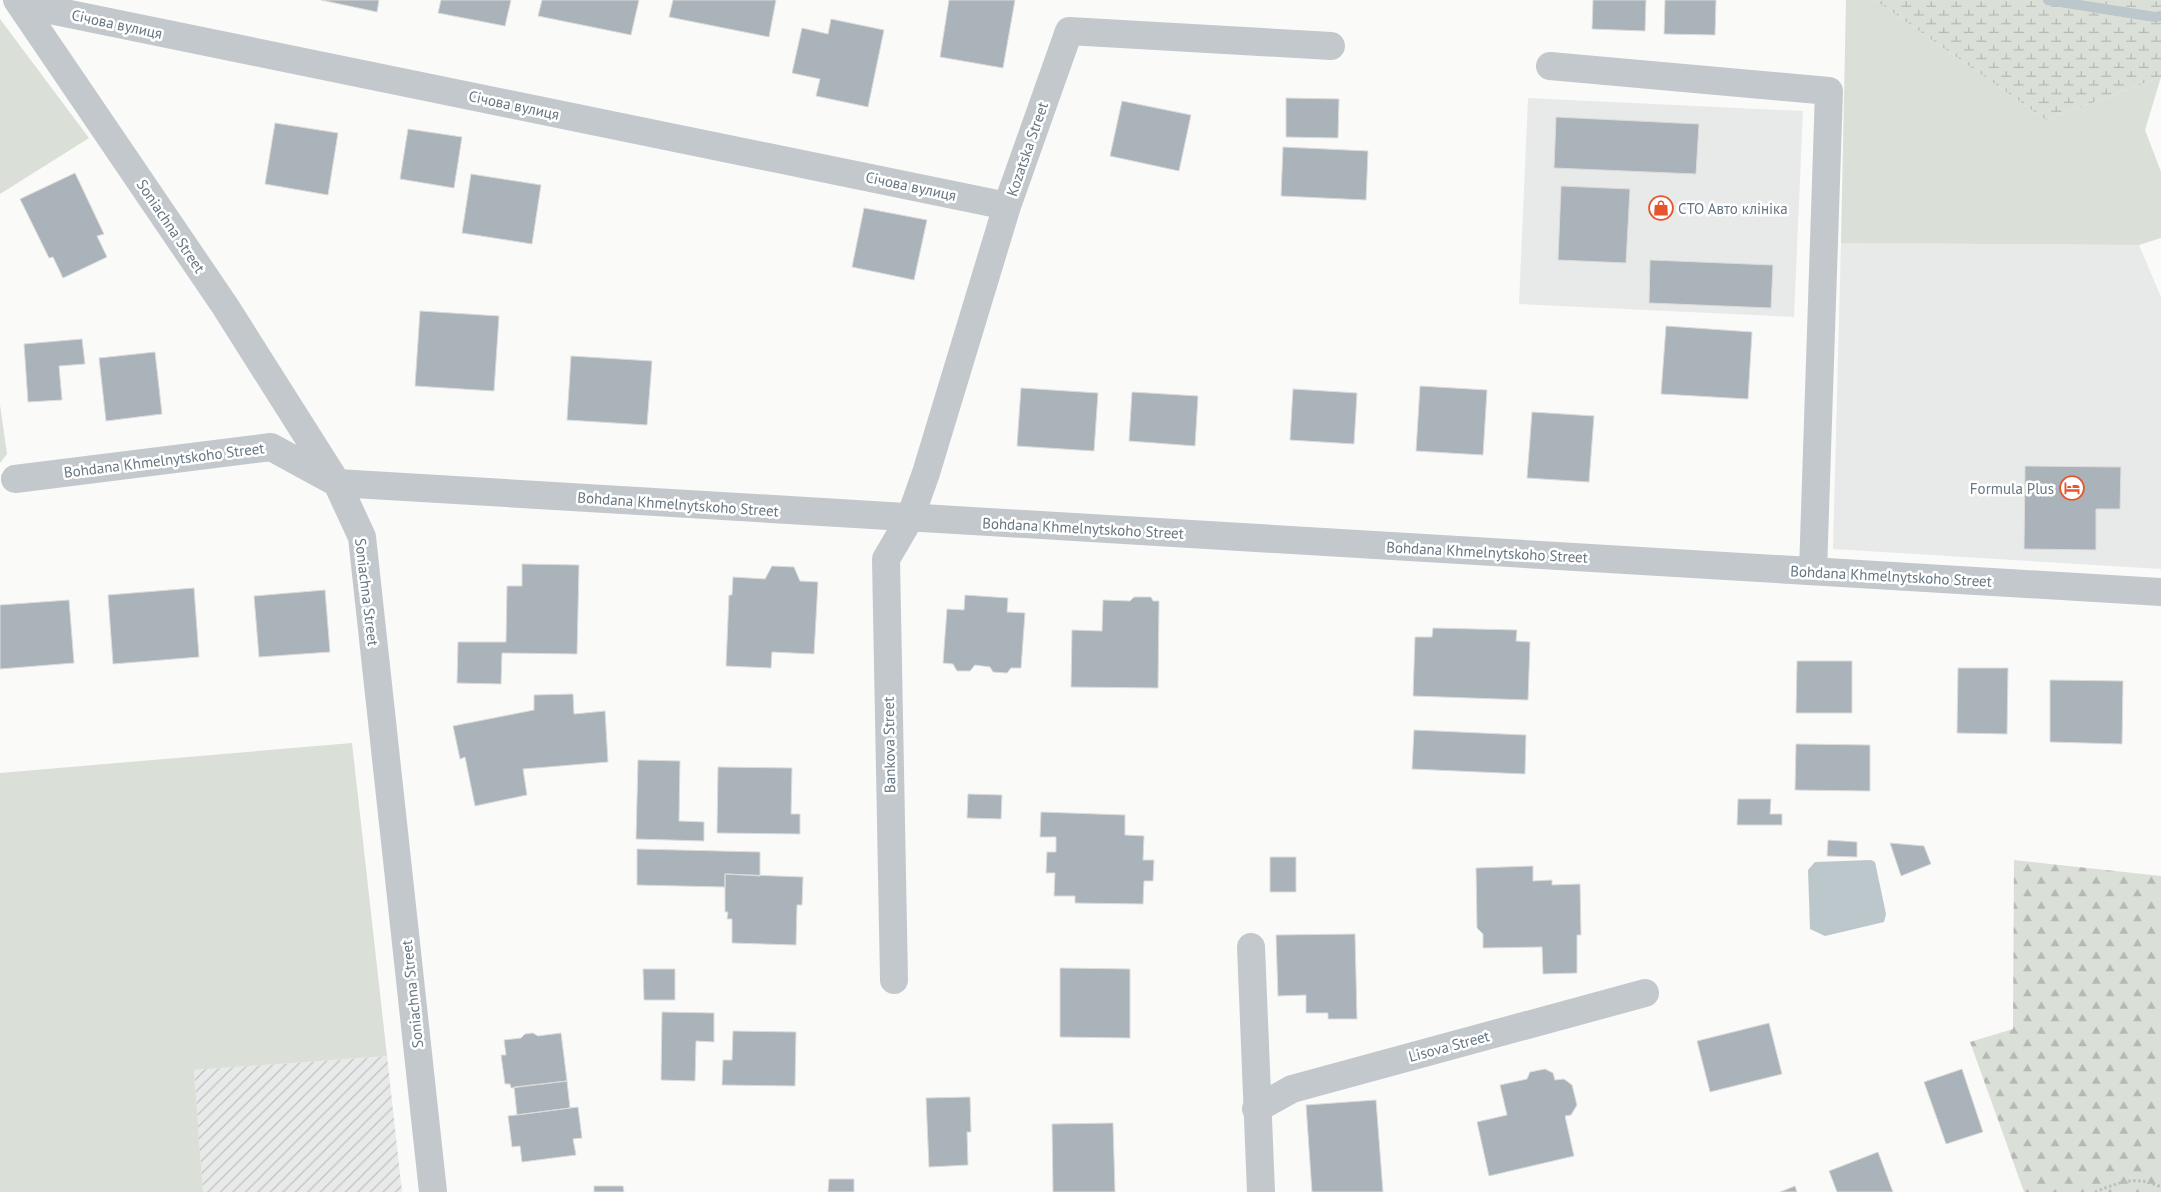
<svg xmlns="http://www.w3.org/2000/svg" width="2161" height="1192" viewBox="0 0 2161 1192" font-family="'PT Sans',sans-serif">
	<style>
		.built { fill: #e8e9e9 }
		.industrial { fill: url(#industrial-furrows) }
		.grass { fill: #dadfd7 }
		.forest { fill: url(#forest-firs) }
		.wetland { fill: url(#wetland-marsh) }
		.water { fill: #bbc7cb }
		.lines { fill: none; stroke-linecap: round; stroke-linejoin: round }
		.stream { stroke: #bbc7cb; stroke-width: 10 }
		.building { fill: #aab3b9; stroke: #dcdcda }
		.path { stroke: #bbbfc2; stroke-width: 3; stroke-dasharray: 2.5 2.5; stroke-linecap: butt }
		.minor { stroke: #c3c8cc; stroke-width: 28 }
		.labels { text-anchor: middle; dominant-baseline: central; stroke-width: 5; stroke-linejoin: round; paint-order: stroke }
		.street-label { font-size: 15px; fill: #657683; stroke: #fff }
		.poi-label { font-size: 15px; fill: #657683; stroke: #fff; text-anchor: start }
	</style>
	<defs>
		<pattern id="industrial-furrows" width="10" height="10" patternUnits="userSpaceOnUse" patternTransform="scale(1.25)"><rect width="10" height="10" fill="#e8e9e9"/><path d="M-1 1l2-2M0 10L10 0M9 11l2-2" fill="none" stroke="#c0c1c2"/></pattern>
		<pattern id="forest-firs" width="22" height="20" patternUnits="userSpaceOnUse" patternTransform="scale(1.25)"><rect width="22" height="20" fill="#dadfd7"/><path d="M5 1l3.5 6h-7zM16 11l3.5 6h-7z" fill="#b4b9b4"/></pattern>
		<pattern id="wetland-marsh" width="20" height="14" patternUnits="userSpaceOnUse" patternTransform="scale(1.25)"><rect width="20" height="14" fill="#dadfd7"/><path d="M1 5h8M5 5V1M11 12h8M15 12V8" fill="none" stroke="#b4b9b4"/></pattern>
	</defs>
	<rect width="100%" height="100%" fill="#fafaf8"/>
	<path class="built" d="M 1528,98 L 1803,111 L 1794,317 L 1519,304 Z
		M 1841,243 L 2139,245 L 2161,297 L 2161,569 L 1833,549 Z"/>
	<path class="industrial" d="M 387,1056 L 402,1192 L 203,1192 L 194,1070 Z"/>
	<path class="grass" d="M 1846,0 L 1875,0 L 2046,120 L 2161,77 L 2145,130 L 2161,172 L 2161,238 L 2139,245 L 1841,243 Z
		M 0,19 L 89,138 L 0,194 Z
		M 0,405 L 7,454 L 0,463 Z
		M 352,743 L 387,1056 L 194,1070 L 203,1192 L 0,1192 L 0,773 Z"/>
	<path class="forest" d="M 2014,860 L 2161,876 L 2161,1192 L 2024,1192 L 1970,1042 L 2013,1029 Z"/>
	<path class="wetland" d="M 1875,0 L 2161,0 L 2161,77 L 2046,120 Z"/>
	<path class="water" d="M 1871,860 L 1875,862 L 1886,914 L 1884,922 L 1825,936 L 1810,929 L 1808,870 L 1815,862 Z"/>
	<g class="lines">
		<path class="stream" d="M 2048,0 L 2155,17 L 2161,16"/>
	</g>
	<path class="building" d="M 321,0 L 379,0 L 377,12 Z
		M 441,0 L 511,0 L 505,26 L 438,13 Z
		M 542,0 L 639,0 L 631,35 L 538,16 Z
		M 673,0 L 776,0 L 769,37 L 669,17 Z
		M 949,0 L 1015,0 L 1003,68 L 940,57 Z
		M 1593,0 L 1646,0 L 1645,31 L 1592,29 Z
		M 1665,0 L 1716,0 L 1715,35 L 1664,34 Z
		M 831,19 L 884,30 L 868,107 L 816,96 L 820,79 L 792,73 L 802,28 L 828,34 Z
		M 1286,98 L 1339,99 L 1338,138 L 1286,137 Z
		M 1122,101 L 1191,115 L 1179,171 L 1110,156 Z
		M 1556,117 L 1699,124 L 1696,174 L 1554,168 Z
		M 275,123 L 338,133 L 328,195 L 265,184 Z
		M 408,129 L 462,137 L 454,188 L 400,179 Z
		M 1283,147 L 1368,151 L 1366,200 L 1281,196 Z
		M 75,173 L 104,234 L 97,236 L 107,257 L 63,278 L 53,257 L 49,258 L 20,199 Z
		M 471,174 L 541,185 L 532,244 L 462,233 Z
		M 1561,186 L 1630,189 L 1626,263 L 1558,260 Z
		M 864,208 L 927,220 L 914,280 L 852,267 Z
		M 1650,260 L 1773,265 L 1771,308 L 1649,303 Z
		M 420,311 L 499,316 L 494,391 L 415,386 Z
		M 1666,326 L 1752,332 L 1748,399 L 1661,394 Z
		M 82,339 L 85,364 L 59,366 L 62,400 L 28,402 L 24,344 Z
		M 155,352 L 162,414 L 106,421 L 99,358 Z
		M 571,356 L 652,361 L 647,425 L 567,420 Z
		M 1420,386 L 1487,390 L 1483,455 L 1416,451 Z
		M 1021,388 L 1098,393 L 1094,451 L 1017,446 Z
		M 1293,389 L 1357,393 L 1354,444 L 1290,440 Z
		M 1132,392 L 1198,396 L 1195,446 L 1129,441 Z
		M 1532,412 L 1594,416 L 1589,482 L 1527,478 Z
		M 2025,466 L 2121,467 L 2120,509 L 2096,509 L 2096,550 L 2024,549 Z
		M 522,564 L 579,565 L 577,654 L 502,653 L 501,684 L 457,683 L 458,642 L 506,642 L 507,586 L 522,586 Z
		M 772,566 L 794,567 L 800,581 L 818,582 L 814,654 L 772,652 L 771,668 L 726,666 L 729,595 L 732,595 L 733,577 L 765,579 Z
		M 194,588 L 199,657 L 113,664 L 108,595 Z
		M 325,590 L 330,652 L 259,657 L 254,596 Z
		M 965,595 L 1008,598 L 1007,612 L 1025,613 L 1021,668 L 1011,668 L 1007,673 L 993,672 L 990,667 L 975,665 L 970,671 L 957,671 L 953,664 L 943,663 L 947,609 L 964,610 Z
		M 1134,597 L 1151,597 L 1153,601 L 1159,601 L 1158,688 L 1071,687 L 1072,630 L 1102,631 L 1103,600 L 1130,601 Z
		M 69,600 L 74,663 L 0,669 L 0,605 Z
		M 1433,628 L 1517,630 L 1516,641 L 1530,642 L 1528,700 L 1413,696 L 1415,637 L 1432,637 Z
		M 1797,661 L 1852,661 L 1852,713 L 1796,713 Z
		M 1958,668 L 2008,668 L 2007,734 L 1957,733 Z
		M 2050,680 L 2123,681 L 2122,744 L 2050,742 Z
		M 573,694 L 574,714 L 605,711 L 608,762 L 523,769 L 527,795 L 475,806 L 465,757 L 460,759 L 453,726 L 534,710 L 534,695 Z
		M 1414,730 L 1526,735 L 1525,774 L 1412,769 Z
		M 1796,744 L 1870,745 L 1870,791 L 1795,790 Z
		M 638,760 L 680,761 L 679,821 L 704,822 L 704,841 L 636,839 Z
		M 718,767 L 792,768 L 791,814 L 800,814 L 800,834 L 717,833 Z
		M 968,794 L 1002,795 L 1001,819 L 967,818 Z
		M 1738,799 L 1771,799 L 1770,814 L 1782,814 L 1782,825 L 1737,825 Z
		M 1041,812 L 1125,815 L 1125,835 L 1144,836 L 1143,860 L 1154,860 L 1153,881 L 1144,881 L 1143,904 L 1075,903 L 1075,896 L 1054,896 L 1055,873 L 1046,873 L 1047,852 L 1056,852 L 1056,837 L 1040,837 Z
		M 1828,840 L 1857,842 L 1857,857 L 1827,856 Z
		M 1890,843 L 1924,846 L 1931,864 L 1901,876 Z
		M 637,849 L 760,852 L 760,876 L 725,874 L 725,887 L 637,885 Z
		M 1270,857 L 1296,857 L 1296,892 L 1270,892 Z
		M 1533,866 L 1533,881 L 1552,880 L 1552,885 L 1580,884 L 1581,935 L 1577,935 L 1577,973 L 1543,974 L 1542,947 L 1483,948 L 1483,934 L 1477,928 L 1476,868 Z
		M 725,874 L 803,877 L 802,905 L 797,905 L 796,945 L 732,943 L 732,919 L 727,919 L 728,912 L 725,912 Z
		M 1355,934 L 1357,1019 L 1328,1019 L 1328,1013 L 1306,1013 L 1306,995 L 1278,996 L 1276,935 Z
		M 1060,968 L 1130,969 L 1130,1038 L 1060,1037 Z
		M 643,969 L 675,969 L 675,1000 L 644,1000 Z
		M 662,1012 L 714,1013 L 714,1042 L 696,1041 L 695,1081 L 661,1080 Z
		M 1769,1023 L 1782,1074 L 1710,1092 L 1697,1041 Z
		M 733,1031 L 796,1032 L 795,1086 L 722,1085 L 723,1060 L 732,1060 Z
		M 533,1033 L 538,1036 L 561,1033 L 567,1081 L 511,1088 L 510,1084 L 505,1084 L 501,1055 L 506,1055 L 504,1040 L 521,1038 L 525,1034 Z
		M 1545,1069 L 1553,1073 L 1555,1080 L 1564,1079 L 1572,1085 L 1577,1105 L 1571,1115 L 1565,1116 L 1574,1156 L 1489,1176 L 1477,1122 L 1507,1115 L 1500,1085 L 1527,1079 L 1530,1072 Z
		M 1962,1069 L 1983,1132 L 1946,1144 L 1924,1082 Z
		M 567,1081 L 570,1108 L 517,1115 L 514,1087 Z
		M 970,1097 L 971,1132 L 967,1132 L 968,1165 L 929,1167 L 926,1098 Z
		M 1376,1100 L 1383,1192 L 1312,1192 L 1306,1105 Z
		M 578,1107 L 582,1138 L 573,1139 L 576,1155 L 522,1162 L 520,1146 L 512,1147 L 508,1116 Z
		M 1113,1123 L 1115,1192 L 1053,1192 L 1052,1124 Z
		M 1878,1152 L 1893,1192 L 1837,1192 L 1829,1171 Z
		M 829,1179 L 854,1179 L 854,1192 L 828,1192 Z
		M 594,1186 L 623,1186 L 624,1192 L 594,1192 Z
		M 1795,1186 L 1797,1192 L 1780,1192 Z"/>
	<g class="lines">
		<path class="path" d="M 2095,1192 C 2121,1182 2134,1175 2161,1187"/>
		<path class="minor" d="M 17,0 L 225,306 L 337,483 L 362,537 L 433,1192
			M 22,0 L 21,4 L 1007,206
			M 1550,66 L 1829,91 L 1813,571
			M 15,479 L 271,447 L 337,483 L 2161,592
			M 1251,947 L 1261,1192
			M 894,980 L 886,559 L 910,518 L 926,473 L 1007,206 L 1069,31 L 1331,46
			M 1256,1109 L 1292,1089 L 1645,993"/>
	</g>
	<defs>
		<g id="shop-ring" transform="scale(1.25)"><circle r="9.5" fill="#fff" stroke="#e4572e" stroke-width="1.5"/><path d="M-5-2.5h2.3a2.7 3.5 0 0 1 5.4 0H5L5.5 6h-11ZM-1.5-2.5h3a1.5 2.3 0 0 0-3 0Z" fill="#e4572e"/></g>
		<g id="hotel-ring" transform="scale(1.25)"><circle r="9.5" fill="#fff" stroke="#e4572e" stroke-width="1.5"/><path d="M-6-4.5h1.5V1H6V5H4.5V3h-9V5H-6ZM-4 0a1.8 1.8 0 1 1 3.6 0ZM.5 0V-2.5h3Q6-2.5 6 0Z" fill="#e4572e"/></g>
	</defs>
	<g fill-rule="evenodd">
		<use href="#shop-ring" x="1661" y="208"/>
		<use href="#hotel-ring" x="2072" y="488"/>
	</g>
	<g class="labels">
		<g class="street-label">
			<text transform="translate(117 24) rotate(12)">Січова вулиця</text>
			<text transform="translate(514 105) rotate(12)">Січова вулиця</text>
			<text transform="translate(1027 149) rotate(-71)">Kozatska Street</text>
			<text transform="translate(911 186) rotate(12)">Січова вулиця</text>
			<text transform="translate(171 226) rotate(56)">Soniachna Street</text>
			<text transform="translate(164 460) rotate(-7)">Bohdana Khmelnytskoho Street</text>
			<text transform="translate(678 504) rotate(4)">Bohdana Khmelnytskoho Street</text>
			<text transform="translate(1083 528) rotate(3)">Bohdana Khmelnytskoho Street</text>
			<text transform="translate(1487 552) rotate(3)">Bohdana Khmelnytskoho Street</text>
			<text transform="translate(1891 576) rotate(3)">Bohdana Khmelnytskoho Street</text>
			<text transform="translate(367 592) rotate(83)">Soniachna Street</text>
			<text transform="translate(889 745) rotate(-91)">Bankova Street</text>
			<text transform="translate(412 994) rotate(-96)">Soniachna Street</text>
			<text transform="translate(1449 1046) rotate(-15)">Lisova Street</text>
		</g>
		<g class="poi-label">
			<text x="1678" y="208">СТО Авто клініка</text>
			<text x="2054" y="488" text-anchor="end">Formula Plus</text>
		</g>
	</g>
</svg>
